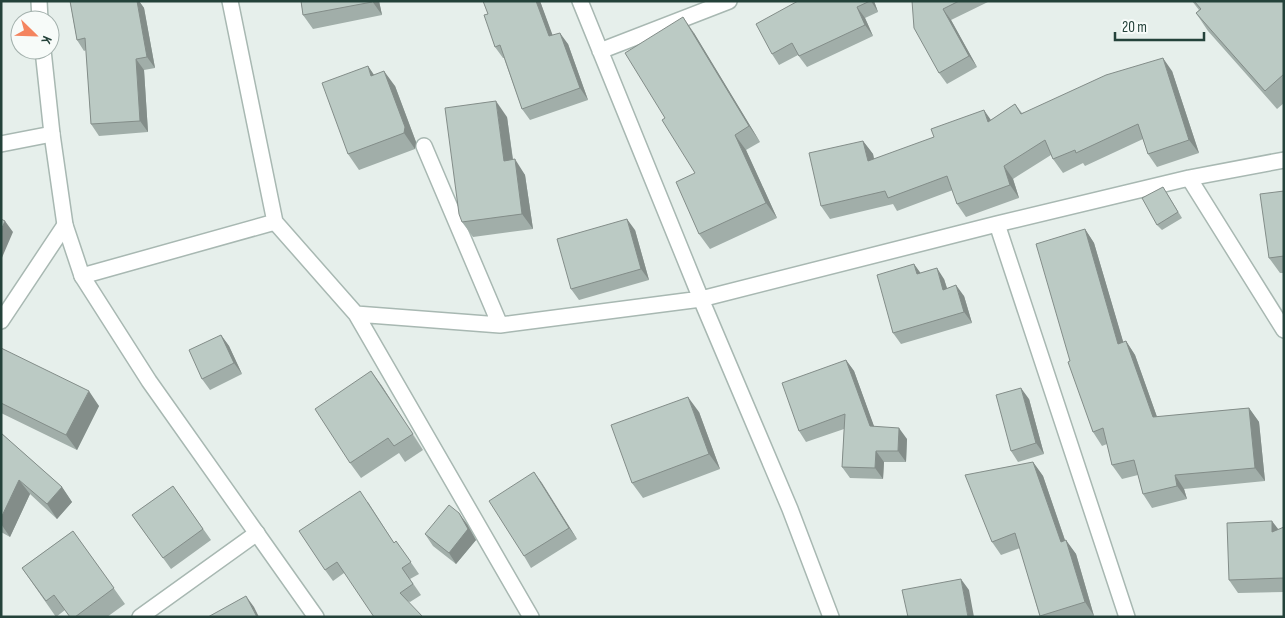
<svg xmlns="http://www.w3.org/2000/svg" width="1285" height="618" viewBox="0 0 1285 618" font-family="'Sofia Sans Condensed',sans-serif">
	<style>
		.lines { fill: none; stroke-linecap: round; stroke-linejoin: round }
		.minor-casing { stroke: #a8b8b2; stroke-width: 18 }
		.tertiary-casing { stroke: #a8b8b2; stroke-width: 18 }
		.minor { stroke: #fff; stroke-width: 15 }
		.tertiary { stroke: #fff; stroke-width: 15 }
		.wall { fill: #a1aea9 }
		.shaded-wall { fill: #838d89 }
		.building { fill: #bbcac4; stroke: #838d89 }
	</style>
	<rect width="100%" height="100%" fill="#e6efeb"/>
	<g class="lines">
		<g class="minor-casing">
			<path id="minor" d="M 230,1 L 275,222 L 356,314 L 531,617
				M 580,1 L 701,299 L 790,509 L 831,617
				M 600,51 L 729,1
				M 1,144 L 52,134
				M 424,146 L 500,325
				M 1189,178 L 1284,330
				M 997,224 L 1127,617
				M 82,276 L 275,222
				M 356,314 L 500,325 L 701,299 L 997,224 L 1189,178 L 1284,160
				M 1,321 L 65,225
				M 140,617 L 257,533"/>
		</g>
		<g class="tertiary-casing">
			<path id="tertiary" d="M 39,1 L 40,20
				M 43,50 L 52,134 L 65,225 L 82,276 L 149,381 L 316,617"/>
		</g>
		<use href="#minor" class="minor"/>
		<use href="#tertiary" class="tertiary"/>
	</g>
	<path class="wall" d="M 67,1 L 139,1 L 144,8 L 155,68 L 144,70 L 148,132 L 99,136 L 91,124 L 86,50 L 84,51 L 77,40 L 70,2 L 68,2 Z
		M 301,1 L 379,1 L 382,15 L 313,29 L 303,15 Z
		M 483,1 L 540,1 L 552,35 L 568,44 L 588,100 L 530,120 L 522,109 L 504,58 L 503,58 L 495,47 L 488,14 Z
		M 798,1 L 874,1 L 878,12 L 865,18 L 873,36 L 807,67 L 798,55 L 779,65 L 772,54 Z
		M 912,1 L 990,1 L 951,20 L 977,67 L 947,84 L 939,73 Z
		M 1192,1 L 1284,1 L 1284,103 L 1277,109 L 1208,31 L 1196,13 L 1199,10 Z
		M 694,33 L 760,142 L 746,150 L 777,218 L 710,249 L 699,234 L 695,173 L 665,118 Z
		M 368,66 L 374,75 L 395,86 L 416,142 L 415,149 L 359,170 L 348,154 Z
		M 1172,71 L 1199,153 L 1157,167 L 1148,154 L 1143,139 L 1085,166 L 1083,163 L 1063,173 L 1053,159 L 1051,155 L 1013,179 L 1019,198 L 966,217 L 957,204 L 953,190 L 897,211 L 893,204 L 830,219 L 821,206 L 863,141 L 873,154 L 874,159 L 991,120 L 1015,104 L 1022,113 Z
		M 507,117 L 513,159 L 525,175 L 533,229 L 473,237 L 462,222 Z
		M 1284,191 L 1284,273 L 1280,273 L 1269,258 Z
		M 1167,193 L 1182,218 L 1162,230 L 1157,225 Z
		M 1085,229 L 1094,243 L 1123,342 L 1126,341 L 1135,355 L 1157,417 L 1249,408 L 1259,422 L 1265,481 L 1184,489 L 1187,499 L 1152,508 L 1143,494 L 1138,475 L 1122,479 L 1112,465 L 1107,444 L 1102,446 L 1093,432 L 1070,361 Z
		M 635,230 L 649,280 L 579,300 L 571,289 Z
		M 914,264 L 920,273 L 944,279 L 947,288 L 964,296 L 972,323 L 901,344 L 893,333 Z
		M 221,335 L 229,346 L 242,374 L 210,390 L 202,379 Z
		M 1,348 L 99,406 L 77,450 L 1,413 Z
		M 846,360 L 854,371 L 874,427 L 907,439 L 906,462 L 884,462 L 883,479 L 850,478 L 842,467 L 844,429 L 806,442 L 799,431 Z
		M 371,371 L 423,450 L 405,462 L 399,453 L 361,478 L 350,463 Z
		M 1029,399 L 1044,454 L 1018,462 L 1011,451 Z
		M 699,412 L 720,469 L 643,498 L 632,483 Z
		M 1,433 L 62,487 L 72,502 L 57,519 L 30,494 L 10,537 L 1,532 Z
		M 1033,462 L 1043,476 L 1065,540 L 1076,554 L 1094,616 L 1040,617 L 1020,548 L 1001,555 L 992,542 Z
		M 534,472 L 577,539 L 531,568 L 524,556 Z
		M 173,486 L 211,540 L 171,569 L 132,515 Z
		M 368,502 L 394,543 L 396,541 L 419,574 L 410,579 L 421,595 L 410,602 L 344,573 L 333,581 L 325,570 Z
		M 467,524 L 476,540 L 456,564 L 433,546 L 425,534 Z
		M 1284,527 L 1284,592 L 1238,593 L 1229,580 L 1278,530 Z
		M 73,531 L 125,604 L 107,617 L 70,617 L 65,610 L 56,617 L 22,568 Z"/>
	<path class="shaded-wall" d="M 137,1 L 139,1 L 144,8 L 155,68 L 147,57 Z
		M 372,1 L 379,1 L 382,15 Z
		M 536,1 L 540,1 L 557,47 L 549,36 Z
		M 871,1 L 874,1 L 878,12 Z
		M 857,7 L 865,18 L 873,36 L 865,25 Z
		M 943,9 L 951,20 L 977,67 L 969,56 Z
		M 683,17 L 694,33 L 760,142 L 749,126 Z
		M 560,33 L 568,44 L 588,100 L 580,88 Z
		M 1163,58 L 1172,71 L 1199,153 L 1189,140 Z
		M 136,59 L 144,70 L 148,132 L 140,121 Z
		M 368,66 L 378,81 L 371,76 Z
		M 384,71 L 395,86 L 416,142 L 415,149 L 404,133 Z
		M 496,101 L 507,117 L 515,176 L 504,161 Z
		M 984,110 L 993,123 L 988,122 Z
		M 735,135 L 746,150 L 777,218 L 766,203 Z
		M 863,141 L 873,154 L 877,174 L 868,161 Z
		M 515,159 L 525,175 L 533,229 L 522,214 Z
		M 1004,166 L 1013,179 L 1019,198 L 1010,185 Z
		M 627,219 L 635,230 L 649,280 L 641,269 Z
		M 5,221 L 13,232 L 1,260 L 1,230 Z
		M 1085,229 L 1094,243 L 1128,358 L 1118,344 Z
		M 914,264 L 922,275 L 917,274 Z
		M 937,268 L 944,279 L 951,301 L 943,290 Z
		M 956,285 L 964,296 L 972,323 L 964,312 Z
		M 221,335 L 229,346 L 242,374 L 234,363 Z
		M 1126,341 L 1135,355 L 1162,431 L 1153,417 Z
		M 846,360 L 854,371 L 878,437 L 870,426 Z
		M 371,371 L 382,386 L 423,450 L 413,434 Z
		M 1021,388 L 1029,399 L 1044,454 L 1036,443 Z
		M 89,391 L 99,406 L 77,450 L 66,435 Z
		M 688,397 L 699,412 L 720,469 L 709,454 Z
		M 1249,408 L 1259,422 L 1265,481 L 1255,468 Z
		M 899,428 L 907,439 L 906,462 L 898,451 Z
		M 876,451 L 884,462 L 883,479 L 875,468 Z
		M 1033,462 L 1043,476 L 1070,555 L 1061,542 Z
		M 534,472 L 542,483 L 577,539 L 569,528 Z
		M 1175,475 L 1184,489 L 1187,499 L 1177,486 Z
		M 19,480 L 30,494 L 10,537 L 1,524 L 1,518 Z
		M 62,487 L 72,502 L 57,519 L 47,504 Z
		M 459,513 L 467,524 L 476,540 L 456,564 L 449,553 Z
		M 1272,521 L 1282,534 L 1272,532 Z
		M 1066,540 L 1076,554 L 1094,616 L 1085,602 Z
		M 961,579 L 969,590 L 974,617 L 968,617 Z
		M 246,596 L 254,607 L 259,617 L 257,617 Z"/>
	<path class="building" d="M 70,1 L 137,1 L 147,57 L 136,59 L 140,121 L 91,124 L 85,38 L 77,40 Z
		M 301,1 L 372,1 L 372,2 L 303,15 Z
		M 483,1 L 536,1 L 549,36 L 560,33 L 580,88 L 522,109 L 500,45 L 495,47 L 484,15 L 488,14 Z
		M 798,1 L 870,1 L 857,7 L 865,25 L 799,56 L 792,43 L 772,54 L 756,24 Z
		M 912,1 L 959,1 L 943,9 L 969,56 L 939,73 L 914,28 Z
		M 1194,1 L 1284,1 L 1284,74 L 1265,91 L 1196,13 L 1201,9 Z
		M 683,17 L 749,126 L 735,135 L 766,203 L 699,234 L 676,182 L 695,173 L 662,120 L 665,118 L 625,53 Z
		M 1163,58 L 1189,140 L 1148,154 L 1138,124 L 1076,153 L 1075,150 L 1053,159 L 1045,140 L 1004,166 L 1010,185 L 957,204 L 947,176 L 888,198 L 885,191 L 821,206 L 809,153 L 863,141 L 868,161 L 934,137 L 931,129 L 984,110 L 988,122 L 1015,104 L 1021,114 L 1106,75 Z
		M 368,66 L 371,76 L 384,71 L 405,127 L 404,133 L 348,154 L 322,83 Z
		M 496,101 L 504,161 L 515,159 L 522,214 L 462,222 L 459,214 L 445,108 Z
		M 1163,187 L 1178,212 L 1157,225 L 1142,198 Z
		M 1284,191 L 1284,256 L 1269,258 L 1260,194 Z
		M 1,219 L 5,221 L 1,230 Z
		M 627,219 L 641,269 L 571,289 L 557,239 Z
		M 1085,229 L 1118,344 L 1126,341 L 1153,417 L 1249,408 L 1255,468 L 1175,475 L 1177,486 L 1143,494 L 1134,460 L 1112,465 L 1103,428 L 1093,432 L 1068,362 L 1070,361 L 1036,244 Z
		M 914,264 L 917,274 L 937,268 L 943,290 L 956,285 L 964,312 L 893,333 L 877,275 Z
		M 221,335 L 234,363 L 202,379 L 189,350 Z
		M 1,348 L 89,391 L 66,435 L 1,403 Z
		M 846,360 L 870,426 L 899,428 L 898,451 L 876,451 L 875,468 L 842,467 L 845,414 L 799,431 L 782,383 Z
		M 371,371 L 413,434 L 394,446 L 388,438 L 350,463 L 315,409 Z
		M 1021,388 L 1036,443 L 1011,451 L 996,395 Z
		M 688,397 L 709,454 L 632,483 L 611,425 Z
		M 1,433 L 62,487 L 47,504 L 19,480 L 1,518 Z
		M 1033,462 L 1061,542 L 1066,540 L 1085,602 L 1040,616 L 1015,533 L 992,542 L 965,475 Z
		M 534,472 L 569,528 L 524,556 L 489,501 Z
		M 173,486 L 203,529 L 163,558 L 132,515 Z
		M 360,491 L 394,543 L 396,541 L 411,562 L 402,568 L 413,584 L 400,593 L 423,617 L 374,617 L 337,562 L 325,570 L 299,531 Z
		M 449,505 L 459,513 L 468,529 L 449,553 L 425,534 Z
		M 1272,521 L 1272,532 L 1284,527 L 1284,578 L 1229,580 L 1227,523 Z
		M 73,531 L 114,588 L 75,617 L 70,617 L 54,595 L 46,601 L 22,568 Z
		M 961,579 L 968,617 L 908,617 L 902,590 Z
		M 246,596 L 257,617 L 208,617 Z"/>
	<rect width="1285" height="618" fill="none" stroke="#24423a" stroke-width="5"/>
	<g transform="translate(35 35) rotate(113)"><circle r="24" fill="#f7fbf9" stroke="#a3b1ad"/>
	<path d="M0-4L9 19L0 12L-9 19Z" fill="#f4845f"/>
	<text y="-8" font-size="14" font-weight="bold" text-anchor="middle" fill="#24423a">K</text>
	</g>
	<path d="M1115 32v8h89v-8" fill="none" stroke="#24423a" stroke-width="2.5"/>
	<text x="1122" y="32" font-size="15" fill="#24423a" stroke="#f7fbf9" stroke-width="4" paint-order="stroke">20 m</text>
</svg>
